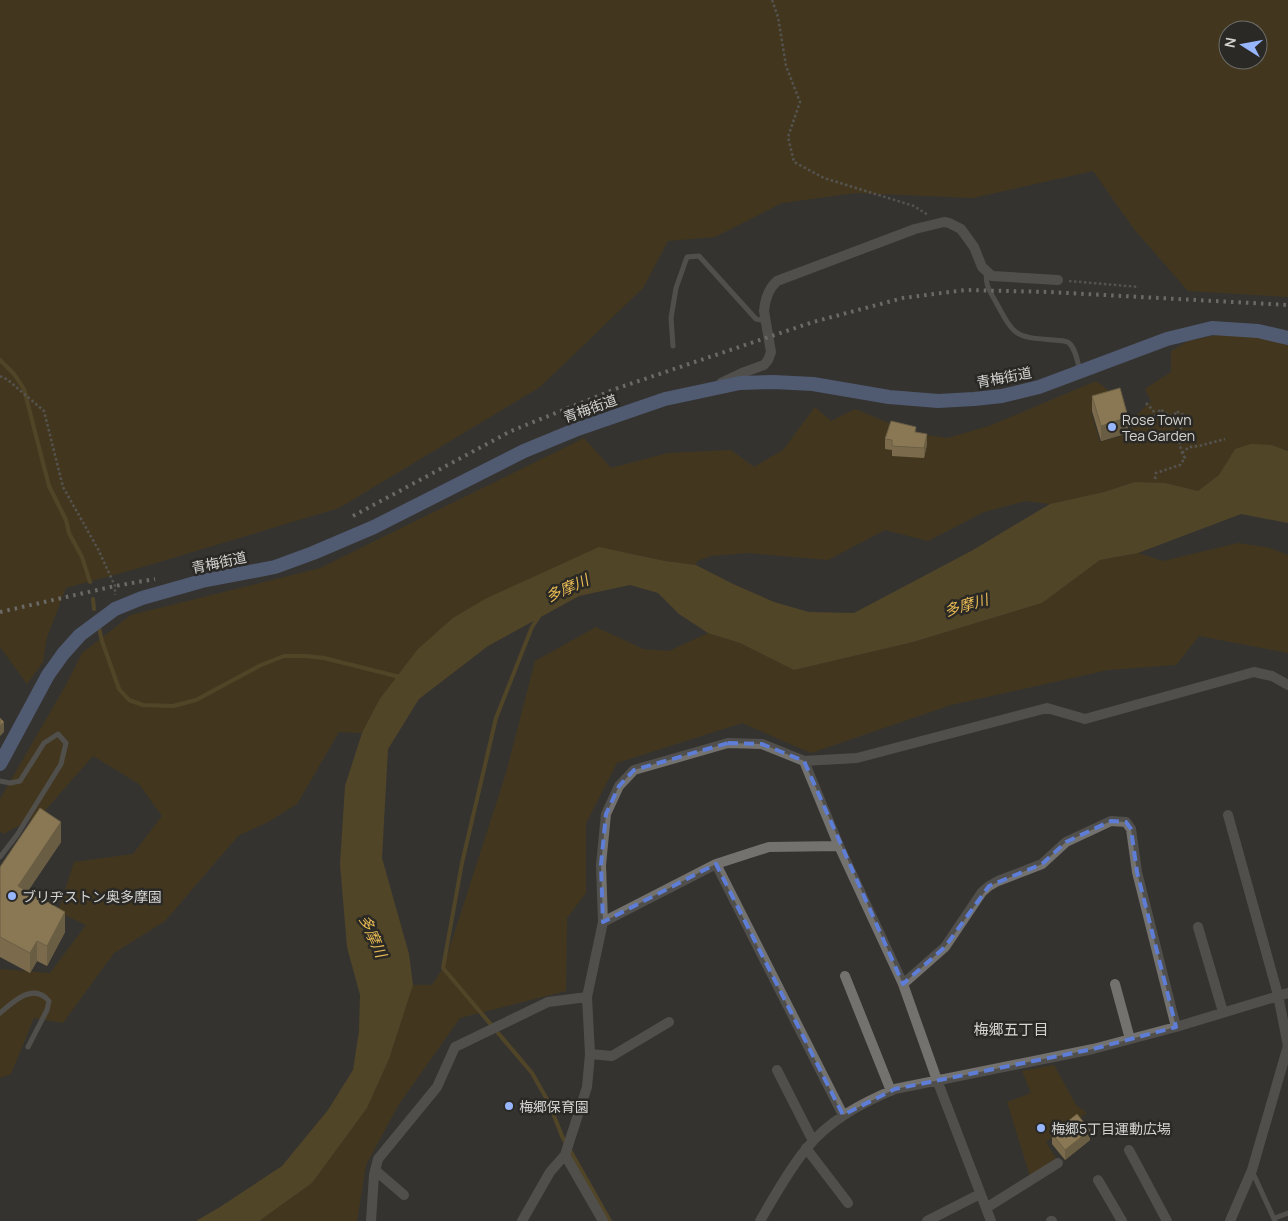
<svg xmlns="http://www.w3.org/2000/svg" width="1288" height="1221" viewBox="0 0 1288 1221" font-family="Manrope,'Noto Sans JP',sans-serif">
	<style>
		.green { fill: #533d09; fill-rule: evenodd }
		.water { fill: #745b20 }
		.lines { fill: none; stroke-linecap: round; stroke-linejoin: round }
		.stream { stroke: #745b20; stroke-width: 4 }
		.path { stroke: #7b7a77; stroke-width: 2.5; stroke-dasharray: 2.5 2.5; stroke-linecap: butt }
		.service { stroke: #74726f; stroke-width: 5 }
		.minor { stroke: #74726f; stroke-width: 10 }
		.trunk { stroke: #7289c0; stroke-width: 14 }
		.rail { stroke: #adadab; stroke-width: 4; stroke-dasharray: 2.5 5; stroke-linecap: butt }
		.wall { fill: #d0b070 }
		.shaded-wall { fill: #a9905b }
		.building { fill: #f2cd82; stroke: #a9905b }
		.marked { fill: none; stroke: #5d7dd6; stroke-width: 4; stroke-dasharray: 10 6; stroke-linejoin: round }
		.poi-dot { fill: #97b6fd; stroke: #2a2926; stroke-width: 2 }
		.labels { text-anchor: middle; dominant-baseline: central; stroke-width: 5; stroke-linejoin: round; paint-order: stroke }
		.street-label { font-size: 14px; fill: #d3d3d1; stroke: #2a2926 }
		.poi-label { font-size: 14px; fill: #d3d3d1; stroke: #2a2926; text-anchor: start }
		.water-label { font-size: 15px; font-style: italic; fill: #ebbc54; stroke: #2a2926 }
		.neighbourhood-label { font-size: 15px; fill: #d7d5d1; stroke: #2a2926 }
	</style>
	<rect width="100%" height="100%" fill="#343330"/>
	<path class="green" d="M 0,0 L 1288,0 L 1288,297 L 1188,291 L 1134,229 L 1093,171 L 973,198 L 856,193 L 782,203 L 715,237 L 668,241 L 643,288 L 540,387 L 339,508 L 136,569 L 66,588 L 47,637 L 43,662 L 27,684 L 0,647 ZM 1228,30 L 1258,30 L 1258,60 L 1228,60 Z
		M 1232,332 L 1288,342 L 1288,451 L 1286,449 L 1235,449 L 1219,475 L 1198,491 L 1165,483 L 1135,482 L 1104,492 L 1050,504 L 1025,501 L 984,512 L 928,541 L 885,530 L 828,560 L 748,553 L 711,556 L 697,561 L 696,565 L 665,561 L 628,553 L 379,700 L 362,733 L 339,732 L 297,804 L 268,822 L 238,836 L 165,921 L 114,953 L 63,1023 L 34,1018 L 11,1074 L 0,1078 L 0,969 L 50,973 L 86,925 L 58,912 L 74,862 L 133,854 L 162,816 L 139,784 L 93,756 L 42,814 L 3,834 L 0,831 L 0,799 L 67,683 L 82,653 L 131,615 L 320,568 L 584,438 L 611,468 L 668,453 L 731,450 L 754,467 L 783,450 L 815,407 L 831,421 L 855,409 L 913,433 L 947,438 L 989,426 L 1096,381 L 1109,391 L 1109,405 L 1091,411 L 1100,442 L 1130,433 L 1128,424 L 1151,401 L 1145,389 L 1171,372 L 1171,351 L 1188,341 Z
		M 1238,543 L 1270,548 L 1288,555 L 1288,653 L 1199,636 L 1176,665 L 1108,670 L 951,705 L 811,753 L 742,723 L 617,763 L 586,823 L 586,893 L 567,918 L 566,991 L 460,1018 L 399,1104 L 366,1165 L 357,1221 L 259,1221 L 312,1183 L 367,1108 L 389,1059 L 413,985 L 432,985 L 443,968 L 506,773 L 535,661 L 596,627 L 643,649 L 669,651 L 708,633 L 740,643 L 794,670 L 913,642 L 1042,603 L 1100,560 L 1138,553 L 1163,561 Z
		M 1054,1065 L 1076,1105 L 1087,1113 L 1046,1142 L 1056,1158 L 1030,1176 L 1007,1102 L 1031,1093 L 1022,1071 Z"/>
	<path class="water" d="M 1251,444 L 1271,445 L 1288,451 L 1288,523 L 1241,514 L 1138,553 L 1100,560 L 1042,603 L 913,642 L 794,670 L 740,643 L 708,633 L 679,614 L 658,593 L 630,585 L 579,596 L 488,646 L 419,699 L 388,749 L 382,858 L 409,954 L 413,985 L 389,1059 L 367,1108 L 312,1183 L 259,1221 L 196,1221 L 220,1207 L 282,1166 L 328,1110 L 353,1070 L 359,1031 L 360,995 L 347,947 L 340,864 L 345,786 L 362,733 L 379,700 L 418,649 L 453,618 L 485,599 L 599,547 L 665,561 L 696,565 L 733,584 L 774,602 L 809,612 L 854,613 L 973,550 L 1050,504 L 1104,492 L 1135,482 L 1165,483 L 1198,491 L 1219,475 L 1235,449 Z"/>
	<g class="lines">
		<path class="stream" d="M 0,360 L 14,374 L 24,389 L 49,486 L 66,520 L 69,533 L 82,557 L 90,582
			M 93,599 L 94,609
			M 540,615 L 532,627 L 496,718 L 462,863 L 443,968 L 532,1073 L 549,1103 L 562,1136 L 610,1221
			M 99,628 L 102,641 L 119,689 L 129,700 L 143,705 L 173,706 L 196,700 L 261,665 L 284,656 L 306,656 L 324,658 L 400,677"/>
		<path class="path" d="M 772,0 L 778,17 L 786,66 L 800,102 L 788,137 L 794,162 L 824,178 L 914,206 L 928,215
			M 1069,281 L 1139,287
			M 0,376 L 8,380 L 44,411 L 63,487 L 98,549 L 115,586 L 115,595
			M 1146,403 L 1153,410 L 1156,418 L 1160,409 L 1170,416 L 1175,414 L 1176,411 L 1184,415 C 1180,431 1176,444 1185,458 L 1180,465 L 1156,473 L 1155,479
			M 1182,453 L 1189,447 L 1199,446 L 1225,439"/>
		<path class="service" d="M 987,272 C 984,284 991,293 997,304 C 1015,338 1017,337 1054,340 C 1059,341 1065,340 1069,343 C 1076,349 1078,363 1080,372
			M 673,346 L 671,318 L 676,288 L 687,257 L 699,256 L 756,319 L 766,321
			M 0,781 L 10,783 L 20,781 L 44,743 L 58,734 L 66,743 L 61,764 L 17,835 L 0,857
			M 0,1013 C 13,1002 33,982 49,1001 L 47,1010 L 28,1047
			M 1252,1171 L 1275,1221
			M 1275,1218 L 1288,1213"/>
		<path class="minor" d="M 721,383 L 742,373 L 764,365 L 768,360 L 771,352 L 764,311 C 765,299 768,289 777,281 L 915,229 L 944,222 L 949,223 L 961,229 L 974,247 L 982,267 L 992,276 L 1058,280
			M 804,761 L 839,846 L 903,984 L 937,1080 L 991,1221
			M 1228,815 L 1278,995 L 1288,1046 L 1252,1170 L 1230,1221
			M 716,864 L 843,1115
			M 603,922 L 716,864 L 769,847 L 839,846
			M 1198,927 L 1223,1012
			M 845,976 L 891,1091
			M 903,984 L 945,947 L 982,892 L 989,886 L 998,881 L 1042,864 L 1066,842 L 1111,821 L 1126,822 L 1131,829 L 1137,872 L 1176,1027
			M 1115,984 L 1130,1039
			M 590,1054 L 612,1056 L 669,1022
			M 777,1070 L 813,1141
			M 806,1148 L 848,1203
			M 1129,1150 L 1167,1221
			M 565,1155 L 603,1221
			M 375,1170 L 404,1195
			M 1098,1180 L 1122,1221
			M 986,1208 L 1058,1163
			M 371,1221 L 374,1175 L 378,1159 L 437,1087 L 455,1047 L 548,1002 L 587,997
			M 522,1221 L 550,1172 L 565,1155 L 587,1087 L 590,1054 L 587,997 L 603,922 L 601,865 L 606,814 L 619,786 L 634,770 L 728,743 L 762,744 L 804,761 L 857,758 L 1047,708 L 1085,719 L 1254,672 L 1272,676 L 1288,685
			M 760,1221 C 774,1197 788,1171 806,1149 C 829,1120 862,1103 895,1089 L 1093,1049 L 1176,1027 L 1288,993
			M 927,1221 L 980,1194
			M 1051,1221 L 1052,1221"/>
		<path class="trunk" d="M 0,764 L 48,675 L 63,654 L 80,635 L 115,609 L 142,598 L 202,581 L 275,567 L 313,553 L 374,527 L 524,451 L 575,430 L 665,399 L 740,383 L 774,382 L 813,384 L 889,397 L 938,401 L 974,399 L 1002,396 L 1039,387 L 1167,339 L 1212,328 L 1258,331 L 1288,338"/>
		<path class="rail" d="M 353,516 L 511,431 L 618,388 L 813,322 L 903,298 L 965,290 L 1049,292 L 1288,305
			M 0,612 L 115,586 L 155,579"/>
	</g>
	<path class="wall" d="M 1092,396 L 1128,433 L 1101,441 L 1092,411 Z
		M 916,432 L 927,444 L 924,458 L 892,456 L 892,450 L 885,449 L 885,439 Z
		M 61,842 L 27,892 L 65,932 L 47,966 L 37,961 L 30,973 L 0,957 L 0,867 Z
		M 1052,1134 L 1090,1140 L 1065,1160 L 1052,1144 Z"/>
	<path class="shaded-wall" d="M 1128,417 L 1128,433 L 1101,441 L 1101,426 Z
		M 927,434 L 927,444 L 924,458 L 924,448 Z
		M 4,722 L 4,732 L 0,736 L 0,726 Z
		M 61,822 L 61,842 L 18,906 L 18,886 Z
		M 65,912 L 65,932 L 47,966 L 47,946 Z
		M 37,941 L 37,961 L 30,973 L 30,953 Z
		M 1090,1130 L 1090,1140 L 1065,1160 L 1065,1150 Z"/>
	<path class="building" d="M 1120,388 L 1128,417 L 1101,426 L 1092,396 Z
		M 891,421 L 916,427 L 915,432 L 927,434 L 924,448 L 892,446 L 892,440 L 885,439 Z
		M 0,718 L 4,722 L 0,726 Z
		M 40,808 L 61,822 L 18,886 L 43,901 L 44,900 L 65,912 L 47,946 L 37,941 L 30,953 L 0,937 L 0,867 Z
		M 1077,1114 L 1090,1130 L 1065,1150 L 1052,1134 Z"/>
	<path d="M0 0H1288V1221H0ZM 728,743 L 762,744 L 804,761 L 903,984 L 945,947 L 989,886 L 1042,864 L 1066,842 L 1111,821 L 1126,822 L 1131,829 L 1137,872 L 1176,1027 L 1093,1049 L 895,1089 L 843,1115 L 716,864 L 603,922 L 601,865 L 606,814 L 619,786 L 634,770 Z" fill="#343330" fill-opacity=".55" fill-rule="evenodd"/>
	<path class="marked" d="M 728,743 L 762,744 L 804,761 L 903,984 L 945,947 L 989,886 L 1042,864 L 1066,842 L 1111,821 L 1126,822 L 1131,829 L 1137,872 L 1176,1027 L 1093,1049 L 895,1089 L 843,1115 L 716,864 L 603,922 L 601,865 L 606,814 L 619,786 L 634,770 Z"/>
	<g class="poi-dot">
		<circle cx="1112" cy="427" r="5"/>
		<circle cx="12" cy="896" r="5"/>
		<circle cx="509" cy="1106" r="5"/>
		<circle cx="1041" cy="1128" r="5"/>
	</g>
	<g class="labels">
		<g class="street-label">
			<text transform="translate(1004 377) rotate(-11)">青梅街道</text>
			<text transform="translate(590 408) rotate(-20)">青梅街道</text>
			<text transform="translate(219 562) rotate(-12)">青梅街道</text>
		</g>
		<g class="poi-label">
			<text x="1122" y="419">Rose Town<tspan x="1122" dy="16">Tea Garden</tspan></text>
			<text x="22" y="896">ブリヂストン奥多摩園</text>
			<text x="519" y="1106">梅郷保育園</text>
			<text x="1051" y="1128">梅郷5丁目運動広場</text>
		</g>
		<g class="water-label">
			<text transform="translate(567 588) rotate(-24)">多摩川</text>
			<text transform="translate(966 605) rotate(-16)">多摩川</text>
			<text transform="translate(373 936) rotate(66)">多摩川</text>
		</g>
		<g class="neighbourhood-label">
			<text x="1011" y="1029">梅郷五丁目</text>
		</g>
	</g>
	<g transform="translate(1243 45) rotate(281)"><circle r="24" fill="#2a2926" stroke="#6e6d6a"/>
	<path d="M0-4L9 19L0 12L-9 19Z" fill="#97b6fd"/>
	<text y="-8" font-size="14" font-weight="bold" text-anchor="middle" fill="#d3d3d1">N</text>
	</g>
</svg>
